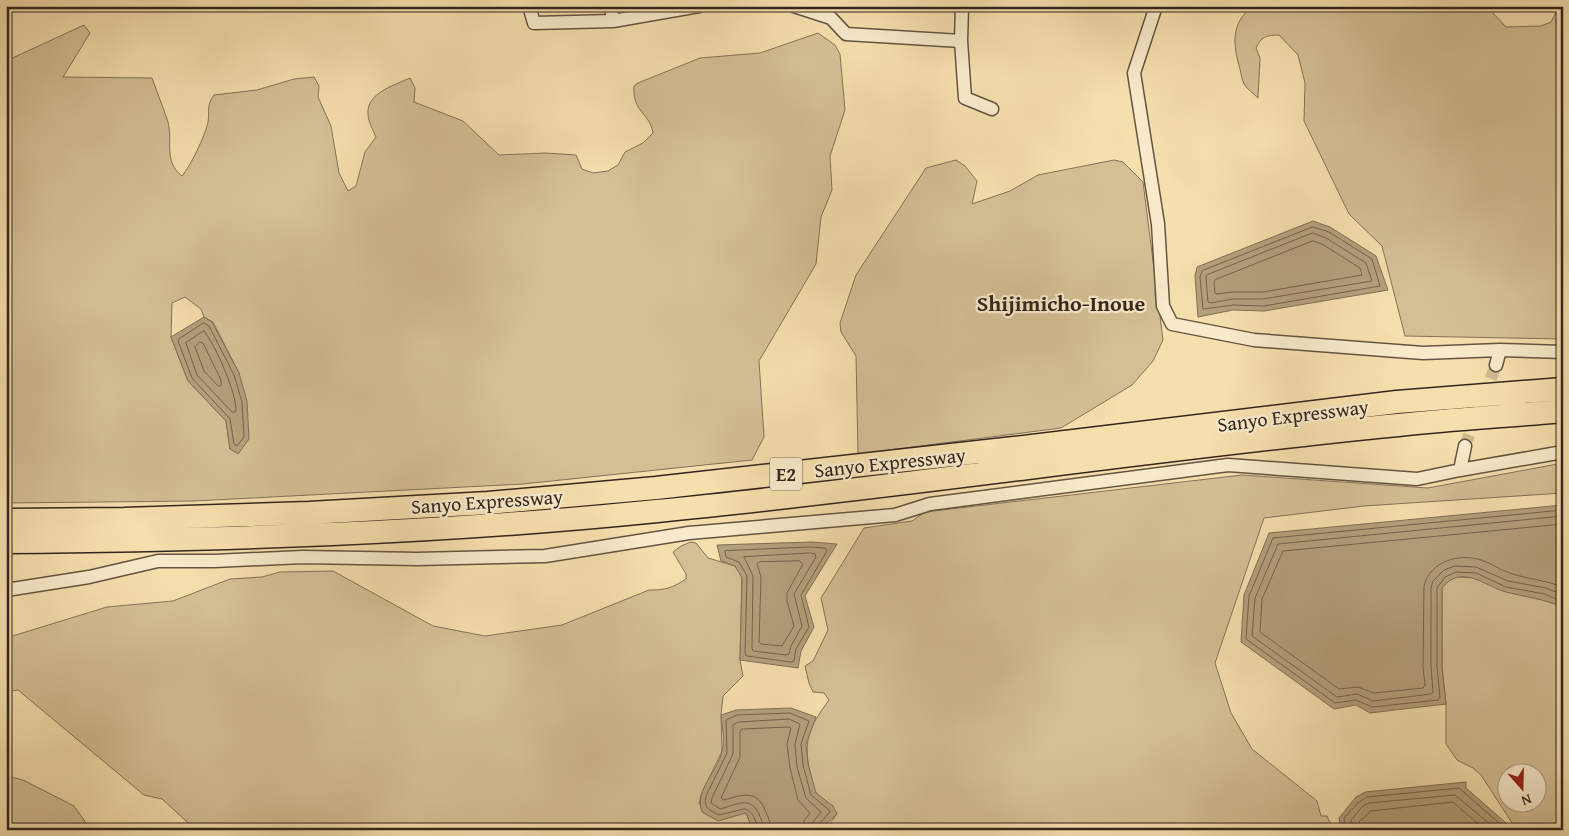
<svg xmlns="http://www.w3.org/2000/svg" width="1569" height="836" viewBox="0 0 1569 836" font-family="'Gentium Book Plus',serif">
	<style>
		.green { fill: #d4bf95; stroke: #84725a; fill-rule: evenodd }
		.water { fill: #b4a07c; stroke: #816f56 }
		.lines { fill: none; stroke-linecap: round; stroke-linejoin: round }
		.shore { stroke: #74624d; stroke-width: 1 }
		.street-tunnel { stroke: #cfba90; stroke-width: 12; stroke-dasharray: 12 6; stroke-linecap: butt }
		.street-casing { stroke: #655442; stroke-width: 15 }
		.highway-casing { stroke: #35251e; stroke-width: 25 }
		.street { stroke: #f8eaca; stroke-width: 12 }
		.highway { stroke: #f5dfad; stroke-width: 22 }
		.labels { text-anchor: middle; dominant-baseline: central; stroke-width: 4.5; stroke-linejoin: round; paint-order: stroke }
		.shield { fill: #f8eaca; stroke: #706052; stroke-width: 1 }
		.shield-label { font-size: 19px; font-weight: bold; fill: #35251e }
		.street-label { font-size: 20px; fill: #35251e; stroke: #f8eaca }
		.quarter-label { font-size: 22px; font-weight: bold; fill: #35251e; stroke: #f8eaca }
	</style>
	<rect width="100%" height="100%" fill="#f5dfad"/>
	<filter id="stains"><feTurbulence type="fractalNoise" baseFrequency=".004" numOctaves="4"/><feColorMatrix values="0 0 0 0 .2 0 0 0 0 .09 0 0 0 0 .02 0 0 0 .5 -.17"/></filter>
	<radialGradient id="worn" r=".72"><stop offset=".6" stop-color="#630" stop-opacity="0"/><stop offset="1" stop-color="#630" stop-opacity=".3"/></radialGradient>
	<path class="green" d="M 1254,6 L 1492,6 L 1492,12 L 1506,27 L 1541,26 L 1551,22 L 1559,6 L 1563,6 L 1563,339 L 1405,336 L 1382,246 L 1349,214 L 1304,121 L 1305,83 L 1298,55 L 1279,35 C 1266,35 1261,37 1256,48 L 1260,58 L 1258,98 C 1254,94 1247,89 1244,84 C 1242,80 1241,74 1240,69 C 1233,45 1230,22 1254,6 Z
		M 84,25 L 90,33 L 63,77 L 152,78 C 157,92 163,107 168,122 C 173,142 163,161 182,176 C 190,167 206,134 208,122 C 210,110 206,106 214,95 L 257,90 L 294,79 L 314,77 L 319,86 L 318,97 L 331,126 L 339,173 L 348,191 L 356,186 L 365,152 L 376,137 C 373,130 368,121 368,114 C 366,93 395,85 410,78 L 415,88 L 414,102 L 463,121 L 499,155 L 546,153 L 576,155 L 582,169 L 593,173 L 608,171 L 618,165 L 625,152 L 643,143 L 653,133 C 650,113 632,112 634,86 L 638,83 L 700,58 L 760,53 L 818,33 L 835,45 L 840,54 L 845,110 L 830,156 L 832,190 L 821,217 L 816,264 L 759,361 L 764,437 L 752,460 L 523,484 L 194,501 L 6,503 L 6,61 ZM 185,297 L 201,309 L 204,317 L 213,322 L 239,373 L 230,449 L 226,421 L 188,381 L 171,337 L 172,303 Z
		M 956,160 L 965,166 L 977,181 L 972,204 L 1010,191 L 1038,175 L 1114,160 L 1123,162 L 1143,182 L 1163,340 L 1153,361 L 1132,385 L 1061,428 L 858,454 L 856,356 L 841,332 L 840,323 L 856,275 L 926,168 Z
		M 1563,463 L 1563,493 L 1364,506 L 1264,518 L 1215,663 L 1231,713 L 1252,749 L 1317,801 L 1321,816 L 1327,816 L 1333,830 L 825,830 L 837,814 C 831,802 820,799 815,791 C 813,787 812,781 811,776 C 802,742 809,727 829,700 L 824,693 L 813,692 L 809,683 L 805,666 L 813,661 L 828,630 L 821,598 L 864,528 L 912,521 L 925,512 L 1242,475 L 1428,488 Z
		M 691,542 L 696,543 L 708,558 L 735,566 L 742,577 L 740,660 L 743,676 L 723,696 L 721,715 L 722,751 L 701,795 L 699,804 L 746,813 L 753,830 L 196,830 L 162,799 L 144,795 L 18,690 L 6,692 L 6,638 L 107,607 L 173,601 L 230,579 L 262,577 L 280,572 L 333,571 L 433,626 L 485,636 L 562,625 L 649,590 C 666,590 672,588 686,579 L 686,574 L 673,552 L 681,546 Z
		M 1457,577 L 1476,578 L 1504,591 L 1543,599 L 1563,607 L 1563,830 L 1519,830 L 1514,826 L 1481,775 L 1473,768 L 1457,760 L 1446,744 L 1446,704 L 1442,667 L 1442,588 L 1448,581 ZM 1506,774 L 1536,774 L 1536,804 L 1506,804 Z
		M 6,776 L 23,780 L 74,806 L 91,830 L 6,830 Z"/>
	<path class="water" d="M 1313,221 L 1330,227 L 1376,256 L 1388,290 L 1264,311 L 1233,310 L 1198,317 L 1195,276 L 1197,267 Z
		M 204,317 L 212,322 L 239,373 L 247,401 L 249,439 L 238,454 L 230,449 L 226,421 L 188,381 L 171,337 Z
		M 1563,505 L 1563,607 C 1543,599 1526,597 1506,592 C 1484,586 1462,563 1442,588 L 1442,667 L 1446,704 L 1370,713 L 1356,705 L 1334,709 L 1241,642 L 1244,595 L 1269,533 Z
		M 812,542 L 837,544 L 805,596 L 814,627 L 801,651 L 798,668 L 740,660 L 742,578 L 735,566 L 721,561 L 717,545 Z
		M 791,708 L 816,717 L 806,744 L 808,764 L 816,793 L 833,806 L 837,814 L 820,830 L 753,830 L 746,813 L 718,821 L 702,812 C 694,789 718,772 722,751 C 725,740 722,726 721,715 L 736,710 Z
		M 1466,782 L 1466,788 L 1514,830 L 1341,830 L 1339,818 L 1356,797 L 1365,792 Z"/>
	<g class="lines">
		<path class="shore" d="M 1313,227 L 1329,232 L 1372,259 L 1380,286 L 1264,306 L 1233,305 L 1203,309 L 1200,277 L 1202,271 Z
			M 1313,233 L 1326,238 L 1366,263 L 1372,281 L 1263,299 L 1233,299 L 1211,303 L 1208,302 L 1206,277 L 1207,275 Z
			M 1313,241 L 1322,244 L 1360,268 L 1362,275 L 1263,292 L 1232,292 L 1217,294 L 1215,293 L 1214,282 L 1215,280 Z
			M 204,323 L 209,326 L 234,375 L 242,402 L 244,437 L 237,446 L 234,444 L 230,419 L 192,378 L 178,341 L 179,339 Z
			M 204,331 C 216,346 236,392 236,410 L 235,412 L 232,412 L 197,375 L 186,343 Z
			M 200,342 L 203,343 L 221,380 L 221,386 L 218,386 L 204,371 L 195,347 Z
			M 1563,510 L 1273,538 L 1249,596 L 1246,639 L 1335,703 L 1356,700 L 1372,707 L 1438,700 L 1440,697 L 1437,667 L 1437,588 L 1445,577 L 1456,572 L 1476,573 L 1506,587 L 1545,594 L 1563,602
			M 1563,516 L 1278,544 L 1255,598 L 1252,636 L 1337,697 L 1357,694 L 1373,701 L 1431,694 L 1433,692 L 1431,667 L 1431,588 L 1433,581 L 1444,570 L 1455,566 L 1476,567 L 1508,581 L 1546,588 L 1563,595
			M 1563,524 L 1283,551 L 1262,599 L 1260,632 L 1339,689 L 1358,687 L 1374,693 L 1423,688 L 1425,685 L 1423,667 L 1424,586 C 1430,561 1459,553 1481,560 C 1491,563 1500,570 1510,573 C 1527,579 1545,580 1563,587
			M 811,547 L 825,548 L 827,551 L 801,595 L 809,627 L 796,649 L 794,661 L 791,662 L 747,656 L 745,654 L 747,576 L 739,562 L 726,557 L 725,551 Z
			M 811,553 L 815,554 L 816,557 L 794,594 L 802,626 L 791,646 L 789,654 L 786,655 L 753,651 L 752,648 L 753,576 L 744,557 Z
			M 800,561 L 803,564 L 787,593 L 787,601 L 794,626 L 782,646 L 761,644 L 759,642 L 761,577 L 757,564 L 759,562 Z
			M 758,830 C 757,822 752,809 744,809 L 719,815 C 709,810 703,808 706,796 L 727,753 L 726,720 L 737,715 L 790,713 L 809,721 L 801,744 L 803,765 L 811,795 L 828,809 L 830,812 L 818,825 L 817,830
			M 764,830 C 763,824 761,819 759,814 C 750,795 736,805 720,809 L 711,803 L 712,798 L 733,754 L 733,725 L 738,722 L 789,719 L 800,724 L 795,744 L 797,767 L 806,798 L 821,812 L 813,822 L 811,830
			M 771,830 C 771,823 768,817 765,810 C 756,789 742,795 724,800 L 721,798 L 740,757 L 740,731 L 742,729 L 788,727 L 791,728 L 787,744 L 790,768 L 798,800 L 810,813 L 804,821 L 803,830
			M 1345,830 L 1344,818 L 1359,802 L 1367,797 L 1459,788 L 1507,830
			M 1352,830 L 1351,820 L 1363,806 L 1369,803 L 1455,795 L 1497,830
			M 1359,830 L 1359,822 L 1371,811 L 1453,802 L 1485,830"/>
		<path class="street-tunnel" d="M 1465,446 L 1496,365"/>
		<g class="street-casing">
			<path id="street" d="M 529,6 L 534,23 L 613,21 L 699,6
				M 611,6 L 613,21
				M 794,6 L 831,18 L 846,34 L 961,41
				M 962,6 L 961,41 L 965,98 L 992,109
				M 1156,6 L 1134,73 L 1158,224 L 1163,306 L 1172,324 L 1254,340 L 1423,353 L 1500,350 L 1563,352
				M 1496,365 L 1500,350
				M 1460,470 L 1465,446
				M 6,590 L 89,577 L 158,561 L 214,561 L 303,557 L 417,559 L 545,556 L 689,533 L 895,515 L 930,504 L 1228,465 L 1417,479 L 1460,470 L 1563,452"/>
		</g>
		<g class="highway-casing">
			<path id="highway" d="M 6,520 L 124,519 L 309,513 L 488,503 L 656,488 L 1014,448 L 1397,402 L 1563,389
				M 6,542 C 223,540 441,533 657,511 C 905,487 1151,449 1398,425 C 1453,419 1508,416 1563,411"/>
		</g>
		<use href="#street" class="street"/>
		<use href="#highway" class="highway"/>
	</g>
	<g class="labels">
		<rect class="shield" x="770" y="457.5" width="32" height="33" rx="4"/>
		<g class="shield-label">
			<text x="786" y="474">E2</text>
		</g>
		<g class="street-label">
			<text transform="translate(1293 415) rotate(-7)">Sanyo Expressway</text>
			<text transform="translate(890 462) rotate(-6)">Sanyo Expressway</text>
			<text transform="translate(487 501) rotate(-4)">Sanyo Expressway</text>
		</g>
		<g class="quarter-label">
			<text x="1061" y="303">Shijimicho-Inoue</text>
		</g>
	</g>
	<rect width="1569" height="836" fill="none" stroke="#f5dfad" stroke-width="25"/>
	<rect x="8" y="8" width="1554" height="821" fill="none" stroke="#35251e" stroke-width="2.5"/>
	<rect x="12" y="12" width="1544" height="811" fill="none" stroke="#35251e"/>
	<g transform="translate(1522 788) rotate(160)"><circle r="24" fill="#f8eaca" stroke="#aa9b85"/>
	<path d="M0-4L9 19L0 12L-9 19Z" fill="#8f2418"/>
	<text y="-8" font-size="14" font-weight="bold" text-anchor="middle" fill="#35251e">N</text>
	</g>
	<rect width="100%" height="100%" filter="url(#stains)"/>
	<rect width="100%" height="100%" fill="url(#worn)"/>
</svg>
